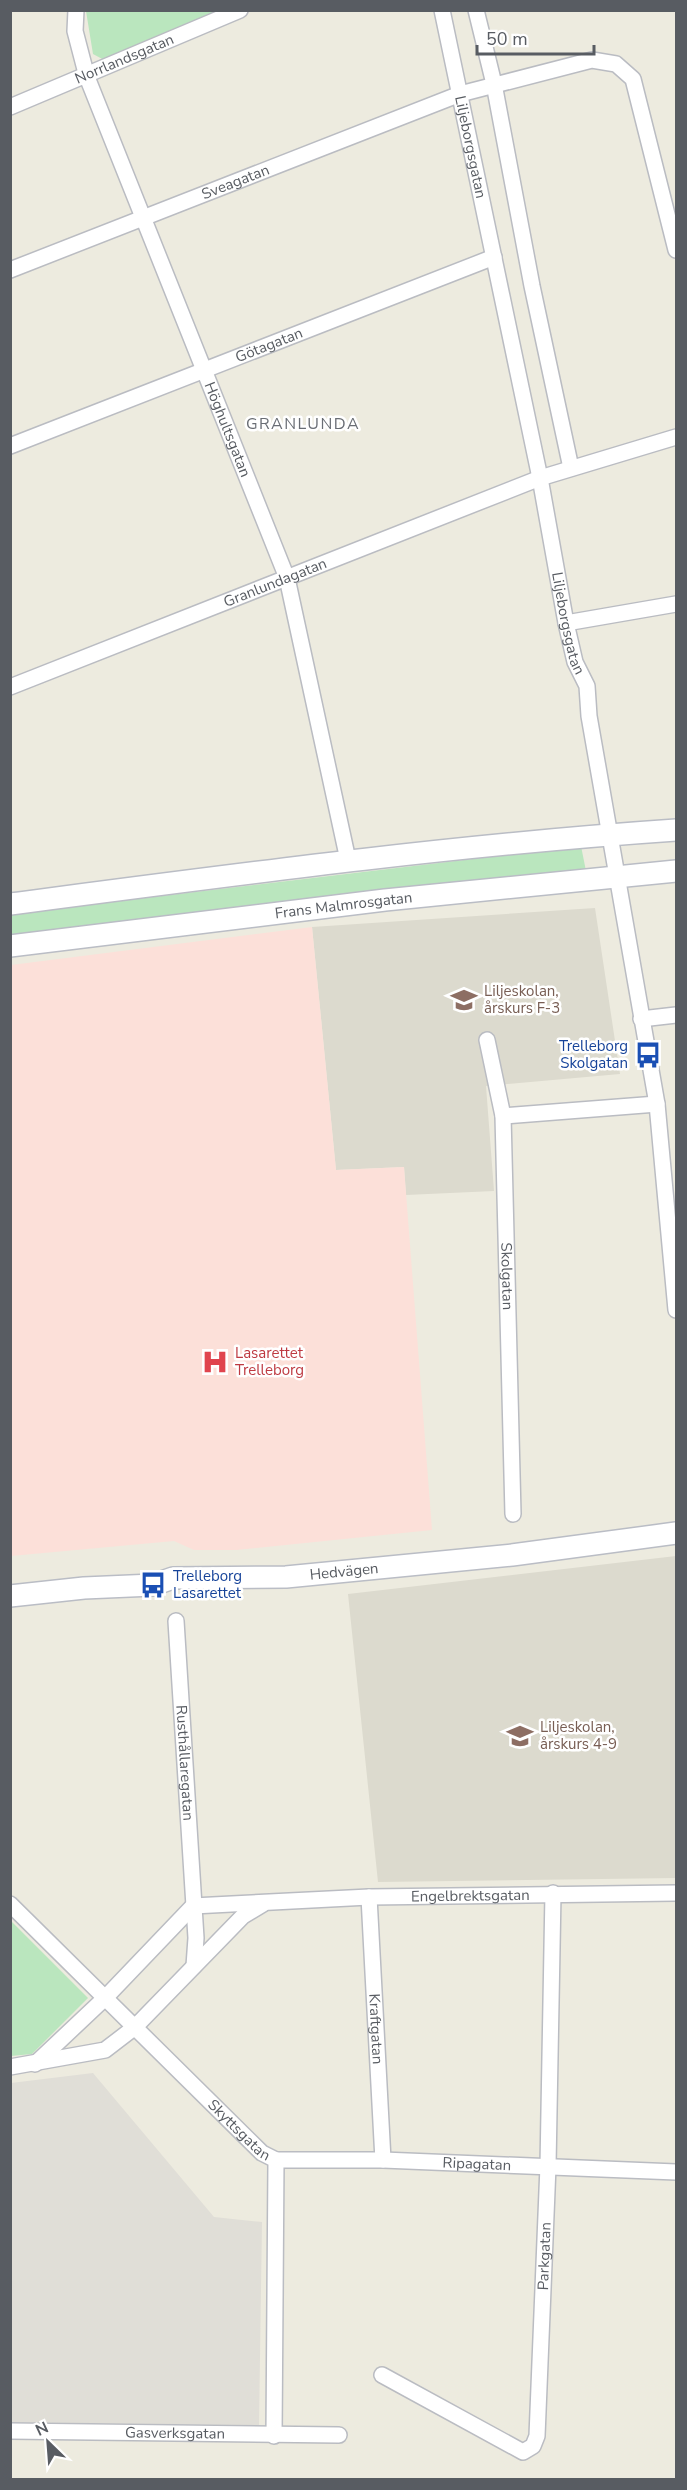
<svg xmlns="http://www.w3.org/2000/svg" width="687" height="2490" viewBox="0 0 687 2490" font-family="'Nunito Sans',sans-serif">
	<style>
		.industrial { fill: #e0ded7 }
		.education { fill: #dcdace }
		.medical { fill: #fce0d9 }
		.green { fill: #bae6be }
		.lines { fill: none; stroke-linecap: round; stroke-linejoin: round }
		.street-casing { stroke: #babcc2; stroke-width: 18 }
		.secondary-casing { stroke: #babdc5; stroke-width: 24 }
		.street { stroke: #fff; stroke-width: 15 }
		.secondary { stroke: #fff; stroke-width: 21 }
		.labels { text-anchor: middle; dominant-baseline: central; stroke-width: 5; stroke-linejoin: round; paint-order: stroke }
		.street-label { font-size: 15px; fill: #585c62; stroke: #fff }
		.education-label { font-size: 15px; fill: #785e54; stroke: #fff; text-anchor: start }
		.transit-label { font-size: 15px; fill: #164399; stroke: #fff; text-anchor: end }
		.health-label { font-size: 15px; fill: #be3a42; stroke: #fff; text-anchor: start }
		.neighbourhood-label { font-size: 16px; letter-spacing: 1.5px; fill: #696d74; stroke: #fff }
	</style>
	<rect width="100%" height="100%" fill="#edebdf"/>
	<path class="industrial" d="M 93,2073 L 214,2217 L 262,2222 L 259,2425 L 11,2422 L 11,2083 Z"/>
	<path class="education" d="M 595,908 L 620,1074 L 486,1086 L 494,1191 L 406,1195 L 404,1167 L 336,1170 L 312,927 Z
		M 676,1556 L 676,1878 L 378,1882 L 348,1594 Z"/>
	<path class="medical" d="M 312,927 L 336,1170 L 404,1167 L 432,1530 L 236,1550 L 194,1550 L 174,1541 L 11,1556 L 11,965 Z"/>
	<path class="green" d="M 86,11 L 218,11 L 106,61 L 93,54 Z
		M 581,846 L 586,871 L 11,936 L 10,914 Z
		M 10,1920 L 88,1998 L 32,2054 L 11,2056 Z"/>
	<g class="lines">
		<g class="street-casing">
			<g id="street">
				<path id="s1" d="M 76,10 L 75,31 L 87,77 L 287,578 L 348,860"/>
				<path id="s2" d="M 442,10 L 540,478 L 566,623 L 575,662 L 587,686 L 589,716 L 657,1104 L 676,1310"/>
				<path d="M 476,10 L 494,84 L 532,286 L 571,468"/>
				<path id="s3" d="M 10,107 L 240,10"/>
				<path id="s4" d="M 10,270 L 460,94 L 592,60 L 616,64 L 633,79 L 676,250"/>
				<path id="s5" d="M 10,446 L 494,257"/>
				<path d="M 566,623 L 676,604"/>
				<path id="s6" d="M 10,687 L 540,478 L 676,437"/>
				<path d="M 641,1019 L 676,1015"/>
				<path id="s7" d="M 487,1040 L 503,1116 L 513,1514"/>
				<path d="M 503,1116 L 657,1104"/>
				<path id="s8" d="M 176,1621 L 196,1938 L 194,1966"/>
				<path id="s9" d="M 369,1897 L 383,2160"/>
				<path id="s10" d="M 10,1904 L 262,2153 L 276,2160 L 274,2436"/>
				<path id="s11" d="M 35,2064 L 105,1998 L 193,1906 L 369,1897 L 676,1893"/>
				<path d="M 10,2067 L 105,2050 L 135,2027 L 243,1916 L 263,1904"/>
				<path id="s12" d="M 276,2160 L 383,2160 L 676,2172"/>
				<path id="s13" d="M 382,2375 L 523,2452 L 533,2446 L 537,2436 L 548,2166 L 553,1893"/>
				<path id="s14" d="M 10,2431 L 339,2435"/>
			</g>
		</g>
		<g class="secondary-casing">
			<g id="secondary">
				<path d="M 10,904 C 232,875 454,845 676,830"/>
				<path id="s15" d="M 10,946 L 385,900 L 676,871"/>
				<path id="s16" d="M 10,1596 L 84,1588 L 153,1585 L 173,1578 L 286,1577 L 512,1555 L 676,1533"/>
			</g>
		</g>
		<use href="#street" class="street"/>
		<use href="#secondary" class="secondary"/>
	</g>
	<defs>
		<g id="school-bare" transform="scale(2.07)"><path d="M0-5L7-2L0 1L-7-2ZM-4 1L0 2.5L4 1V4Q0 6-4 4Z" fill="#8d6e63" stroke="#fff" stroke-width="2.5" paint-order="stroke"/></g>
		<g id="bus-bare" transform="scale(2.07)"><path d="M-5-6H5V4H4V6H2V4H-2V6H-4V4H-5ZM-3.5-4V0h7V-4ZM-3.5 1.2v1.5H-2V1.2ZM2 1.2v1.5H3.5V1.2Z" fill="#1a4fb4" stroke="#fff" stroke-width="2.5" paint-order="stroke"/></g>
		<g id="hospital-bare" transform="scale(2.07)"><path d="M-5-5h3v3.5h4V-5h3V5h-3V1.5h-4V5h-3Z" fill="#e0444e" stroke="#fff" stroke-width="2.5" paint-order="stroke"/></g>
	</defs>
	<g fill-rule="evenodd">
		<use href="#school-bare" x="464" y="1000"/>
		<use href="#bus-bare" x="648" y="1055"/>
		<use href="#hospital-bare" x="215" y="1362"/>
		<use href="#bus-bare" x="153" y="1585"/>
		<use href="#school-bare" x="520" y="1736"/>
	</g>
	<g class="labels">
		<g class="street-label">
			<text stroke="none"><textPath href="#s3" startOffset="124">Norrlandsgatan</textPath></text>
			<text stroke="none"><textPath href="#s2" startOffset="140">Liljeborgsgatan</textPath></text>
			<text stroke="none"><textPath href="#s4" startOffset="242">Sveagatan</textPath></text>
			<text stroke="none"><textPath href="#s5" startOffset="278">Götagatan</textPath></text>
			<text stroke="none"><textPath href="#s1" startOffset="448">Höghultsgatan</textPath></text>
			<text stroke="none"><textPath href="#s6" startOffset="285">Granlundagatan</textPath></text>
			<text stroke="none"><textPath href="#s2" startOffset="626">Liljeborgsgatan</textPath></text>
			<text stroke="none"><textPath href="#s15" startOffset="336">Frans Malmrosgatan</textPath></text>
			<text stroke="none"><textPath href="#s7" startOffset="238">Skolgatan</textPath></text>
			<text stroke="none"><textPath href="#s16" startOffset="336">Hedvägen</textPath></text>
			<text stroke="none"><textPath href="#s8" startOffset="142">Rusthållaregatan</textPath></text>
			<text stroke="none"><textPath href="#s11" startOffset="501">Engelbrektsgatan</textPath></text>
			<text stroke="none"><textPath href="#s9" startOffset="132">Kraftgatan</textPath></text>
			<text stroke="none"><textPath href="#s10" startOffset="322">Skyttsgatan</textPath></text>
			<text stroke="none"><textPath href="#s12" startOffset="201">Ripagatan</textPath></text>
			<text stroke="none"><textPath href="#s13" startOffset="363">Parkgatan</textPath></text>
			<text stroke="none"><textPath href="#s14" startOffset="165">Gasverksgatan</textPath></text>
		</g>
		<g class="education-label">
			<text x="484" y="991">Liljeskolan,<tspan x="484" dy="17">årskurs F-3</tspan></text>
			<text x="540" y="1727">Liljeskolan,<tspan x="540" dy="17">årskurs 4-9</tspan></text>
		</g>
		<g class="transit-label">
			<text x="628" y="1046">Trelleborg<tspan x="628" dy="17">Skolgatan</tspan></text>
			<text x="173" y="1576" text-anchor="start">Trelleborg<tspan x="173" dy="17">Lasarettet</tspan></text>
		</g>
		<g class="health-label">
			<text x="235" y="1353">Lasarettet<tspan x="235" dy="17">Trelleborg</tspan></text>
		</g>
		<g class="neighbourhood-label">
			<text x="303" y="424">GRANLUNDA</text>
		</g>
	</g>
	<rect width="687" height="2490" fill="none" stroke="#585c62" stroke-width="24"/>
	<g transform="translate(48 2442) rotate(335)" stroke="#ffffff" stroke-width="4.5" paint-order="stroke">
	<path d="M0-4.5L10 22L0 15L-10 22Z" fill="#585c62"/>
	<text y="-9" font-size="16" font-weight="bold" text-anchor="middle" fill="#585c62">N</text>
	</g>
	<path d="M477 45v9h117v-9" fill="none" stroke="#585c62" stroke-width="3"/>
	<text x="486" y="45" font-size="18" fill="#585c62" stroke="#ffffff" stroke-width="4.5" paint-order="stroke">50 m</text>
</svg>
